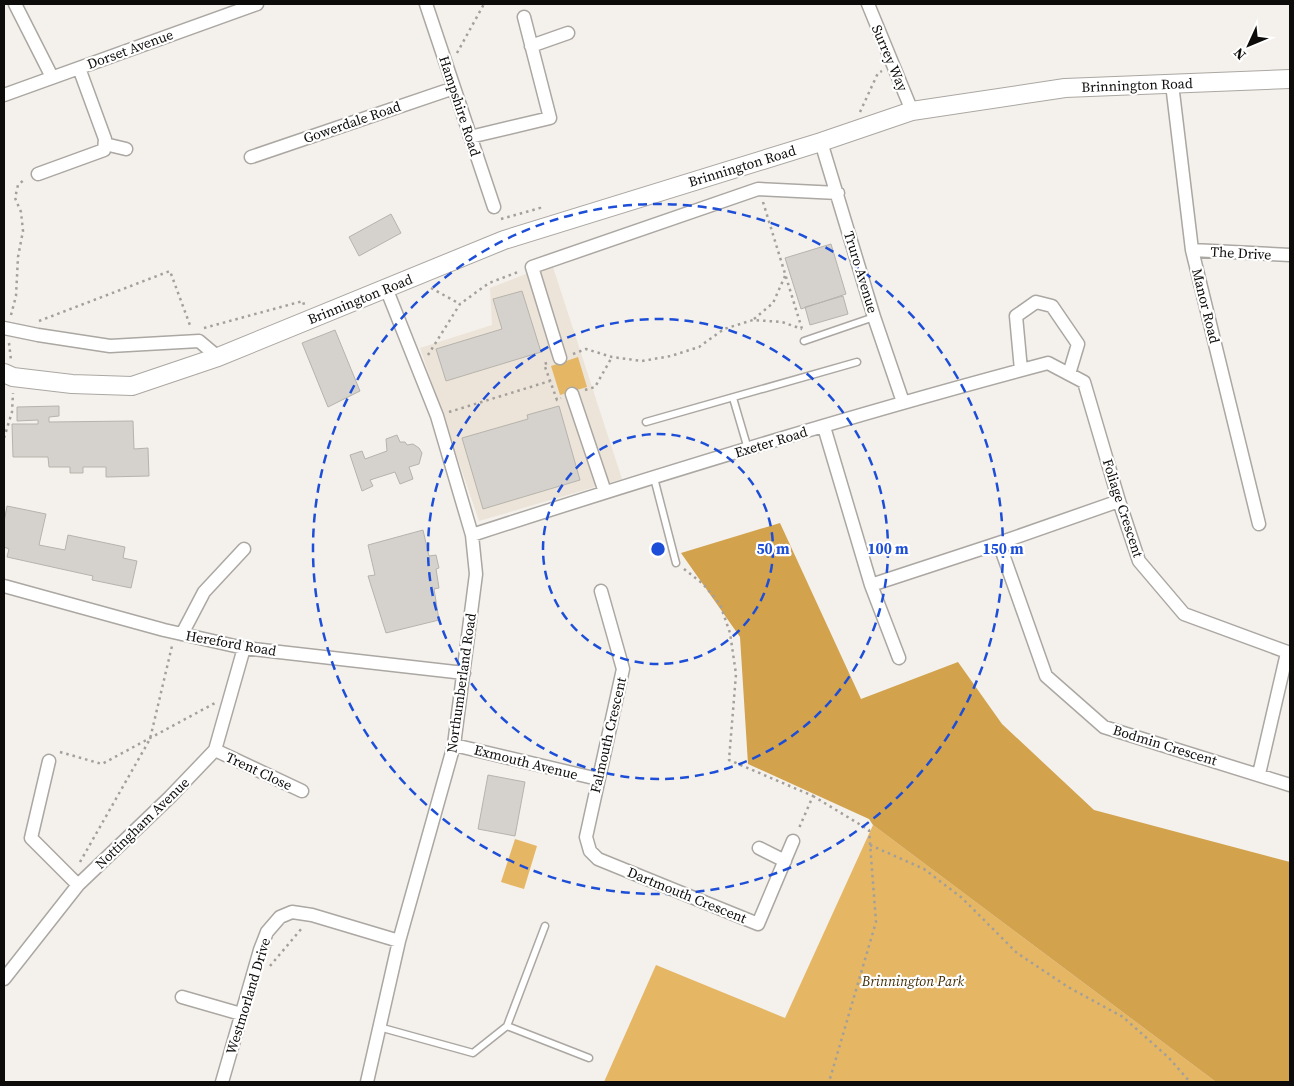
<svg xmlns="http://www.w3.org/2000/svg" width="1294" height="1086" viewBox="0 0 1294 1086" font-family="'Source Serif 4',serif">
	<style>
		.built { fill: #ece4d8 }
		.green { fill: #e5b664 }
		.forest { fill: #d2a24d }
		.building { fill: #d5d1cc; stroke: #b6b3ad }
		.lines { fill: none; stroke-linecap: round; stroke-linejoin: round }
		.lane-casing { stroke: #aba7a2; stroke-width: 9 }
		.street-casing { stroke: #aba7a2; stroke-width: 15 }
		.secondary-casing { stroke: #aba7a2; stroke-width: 20 }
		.path { stroke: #a3a09c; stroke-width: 2.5; stroke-dasharray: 2.5 4; stroke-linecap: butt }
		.lane { stroke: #fff; stroke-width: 6 }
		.street { stroke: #fff; stroke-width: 12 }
		.secondary { stroke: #fff; stroke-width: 18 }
		.ring { fill: none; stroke: #1d4ed8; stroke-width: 2.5; stroke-dasharray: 9 6 }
		.labels { text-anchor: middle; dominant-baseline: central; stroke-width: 4.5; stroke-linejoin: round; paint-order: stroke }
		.street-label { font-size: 14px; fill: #0d0c0a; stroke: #fff }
		.park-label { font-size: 14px; font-style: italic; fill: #412e08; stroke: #fff }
		.centre { fill: #1d4ed8; stroke: #fff; stroke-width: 2.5 }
		.ring-label { font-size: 15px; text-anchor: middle; font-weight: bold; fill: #1d4ed8; stroke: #fff; stroke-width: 4.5; stroke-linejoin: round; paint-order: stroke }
	</style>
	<rect width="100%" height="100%" fill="#f4f0eb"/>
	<path class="built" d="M 552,264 L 622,479 L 479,521 L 420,348 L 492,325 L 490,288 Z"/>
	<path class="green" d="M 578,357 L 587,387 L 560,395 L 551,366 Z
		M 873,825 L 1216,1082 L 604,1082 L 656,965 L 785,1018 Z
		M 515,839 L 537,846 L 524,889 L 501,882 Z"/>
	<path class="forest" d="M 780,523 L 861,699 L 958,662 L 1002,724 L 1094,810 L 1290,862 L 1290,1082 L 1216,1082 L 873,825 L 869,819 L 748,764 L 740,637 L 681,553 Z"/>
	<path class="building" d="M 391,214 L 401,233 L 359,256 L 349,237 Z
		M 831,244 L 846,294 L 801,309 L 785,258 Z
		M 522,291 L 541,352 L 446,381 L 436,349 L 502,329 L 493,299 Z
		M 843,296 L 848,314 L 810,325 L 805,307 Z
		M 335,330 L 360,391 L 328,407 L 302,343 Z
		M 59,406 L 59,416 L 49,417 L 49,422 L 133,421 L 134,449 L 148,448 L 149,476 L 106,477 L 106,467 L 83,467 L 83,473 L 70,473 L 70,467 L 49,467 L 48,457 L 13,457 L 12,424 L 38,424 L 38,420 L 17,421 L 17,407 Z
		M 559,406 L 580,480 L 483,509 L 462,438 L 528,419 L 527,415 Z
		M 397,435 L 400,442 L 405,442 L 407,445 L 413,444 L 419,448 L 422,453 L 419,464 L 409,467 L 413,479 L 400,484 L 395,472 L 370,480 L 373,486 L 362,491 L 350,455 L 362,451 L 365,459 L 387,451 L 386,439 Z
		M 7,506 L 46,514 L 39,545 L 65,550 L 68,535 L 125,547 L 123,558 L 137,561 L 131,588 L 92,580 L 93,576 L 7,557 L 9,549 L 4,547 L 4,522 Z
		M 423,530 L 429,556 L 436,555 L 439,568 L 436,569 L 439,588 L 434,589 L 439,620 L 386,633 L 368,576 L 375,575 L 368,545 Z
		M 488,775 L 525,782 L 515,836 L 478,829 Z"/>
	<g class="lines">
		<g class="lane-casing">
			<path id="lane" d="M 804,341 L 874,317
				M 733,398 L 748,449
				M 646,422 L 857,362
				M 654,478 L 676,563
				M 507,1026 L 545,926
				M 379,1027 L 473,1053 L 507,1026 L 589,1058"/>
		</g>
		<g class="street-casing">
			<path id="street" d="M 15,4 L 52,77
				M 426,4 L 494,207
				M 868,4 L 912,111
				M 531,46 L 568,33
				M 1172,84 L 1192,250 L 1259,524
				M 4,95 L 257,4
				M 470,137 L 550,118 L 524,17
				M 821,142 L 874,317 L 903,402
				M 105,144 L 126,149
				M 251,157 L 454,88
				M 38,174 L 104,150 L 105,139 L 79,68
				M 1192,250 L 1290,255
				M 4,328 L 38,335 L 110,346 L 199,341 L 218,357
				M 560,358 L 532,267 L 758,189 L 838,193
				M 1021,370 L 1016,316 L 1036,302 L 1052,306 L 1078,344 L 1069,374
				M 572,394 L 605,492
				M 824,427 L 871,585 L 899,658
				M 472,535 C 663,473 855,414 1048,363 L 1084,382 L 1119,501 L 1139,561 L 1184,614 L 1290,653
				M 999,543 L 1046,676 L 1104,727 L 1290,785
				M 871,585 L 999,543 L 1119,501
				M 4,586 L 164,630 L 244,648 L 464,673
				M 601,591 L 623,669 L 586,837 L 590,851 L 598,859 L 758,924 L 793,841
				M 182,634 L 204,592 L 244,549
				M 454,745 L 598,779
				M 215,750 L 302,791
				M 49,761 L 31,838 L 78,885
				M 1259,774 L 1287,653
				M 759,848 L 785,861
				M 4,979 L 78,885 L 170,797 L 215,750 L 244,648
				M 182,997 L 241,1014
				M 222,1082 L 260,950 L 267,932 L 280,917 L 292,912 L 312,915 L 399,941
				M 367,1082 L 399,941 L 454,745 L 476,574 L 472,535 L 437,416 L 386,288"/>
		</g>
		<g class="secondary-casing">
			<path id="secondary" d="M 4,373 L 13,377 L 72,384 L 132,386 L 218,357 L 504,240 L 821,142 L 912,111 L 1065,88 L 1290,79"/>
		</g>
		<path class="path" d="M 457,53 L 484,4
			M 860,112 L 878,73 L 882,71
			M 763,202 L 802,329
			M 501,219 L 540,208 L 541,211
			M 431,288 L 460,304
			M 11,315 L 16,296 L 18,257 L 23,231 L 21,212 L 15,198 L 18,185 L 25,179
			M 754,319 L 773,303 L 785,276
			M 39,321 L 170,271 L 191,328
			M 204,328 L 303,301 L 304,305
			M 9,343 L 11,360
			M 573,354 L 586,349 L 612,357 L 642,361 L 671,356 L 699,347 L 724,329 L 753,320 L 782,322 L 802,329
			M 428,355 L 460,304 L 489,283 L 518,272
			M 547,363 L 544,364 L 557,400 L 561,398
			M 585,390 L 595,387 L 612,357
			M 449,412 L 550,381
			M 4,438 L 12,412 L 13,393
			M 684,569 L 703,584 L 720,604 L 730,633 L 736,674 L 729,760 L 813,796 L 799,828
			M 60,752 L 102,764 L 215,703
			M 813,796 L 869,830 L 876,922 L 829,1082
			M 870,845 L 924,869 L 962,898 L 1017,953 L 1068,987 L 1123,1017 L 1169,1058 L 1190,1082
			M 80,862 L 150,739 L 172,646
			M 270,966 L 302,928"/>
		<use href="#lane" class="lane"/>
		<use href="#street" class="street"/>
		<use href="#secondary" class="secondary"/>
	</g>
	<g class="ring">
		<circle cx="658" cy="549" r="115"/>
		<circle cx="658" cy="549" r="230"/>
		<circle cx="658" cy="549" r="345"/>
	</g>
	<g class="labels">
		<g class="street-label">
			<text transform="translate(130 49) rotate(-20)">Dorset Avenue</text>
			<text transform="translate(890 58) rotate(67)">Surrey Way</text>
			<text transform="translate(1137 85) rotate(-2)">Brinnington Road</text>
			<text transform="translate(460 106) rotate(72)">Hampshire Road</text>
			<text transform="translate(352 122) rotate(-19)">Gowerdale Road</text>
			<text transform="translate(742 166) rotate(-17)">Brinnington Road</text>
			<text transform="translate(1241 253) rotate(3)">The Drive</text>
			<text transform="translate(861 272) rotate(73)">Truro Avenue</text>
			<text transform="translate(360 299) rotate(-22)">Brinnington Road</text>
			<text transform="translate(1206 306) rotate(76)">Manor Road</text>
			<text transform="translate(771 442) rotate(-17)">Exeter Road</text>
			<text transform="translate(1123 508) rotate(72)">Foliage Crescent</text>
			<text transform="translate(231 643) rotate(10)">Hereford Road</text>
			<text transform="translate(461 683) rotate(-82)">Northumberland Road</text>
			<text transform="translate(608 735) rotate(-77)">Falmouth Crescent</text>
			<text transform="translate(1165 745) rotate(17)">Bodmin Crescent</text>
			<text transform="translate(526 762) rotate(14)">Exmouth Avenue</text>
			<text transform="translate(259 771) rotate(25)">Trent Close</text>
			<text transform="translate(142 823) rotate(-44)">Nottingham Avenue</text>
			<text transform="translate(687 895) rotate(22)">Dartmouth Crescent</text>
			<text transform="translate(248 996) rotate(-73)">Westmorland Drive</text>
		</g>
		<g class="park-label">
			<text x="913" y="981">Brinnington Park</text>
		</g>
	</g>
	<circle cx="658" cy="549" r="8" class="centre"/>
	<g class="ring-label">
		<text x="773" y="554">50 m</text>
		<text x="888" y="554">100 m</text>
		<text x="1003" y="554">150 m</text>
	</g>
	<rect width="1294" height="1086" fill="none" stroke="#0d0c0a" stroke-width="10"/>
	<g transform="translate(1249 45) rotate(226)" stroke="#ffffff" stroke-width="4" paint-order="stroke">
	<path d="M0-4L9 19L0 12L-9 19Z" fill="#0d0c0a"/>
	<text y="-8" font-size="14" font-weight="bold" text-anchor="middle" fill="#0d0c0a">N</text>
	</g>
</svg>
